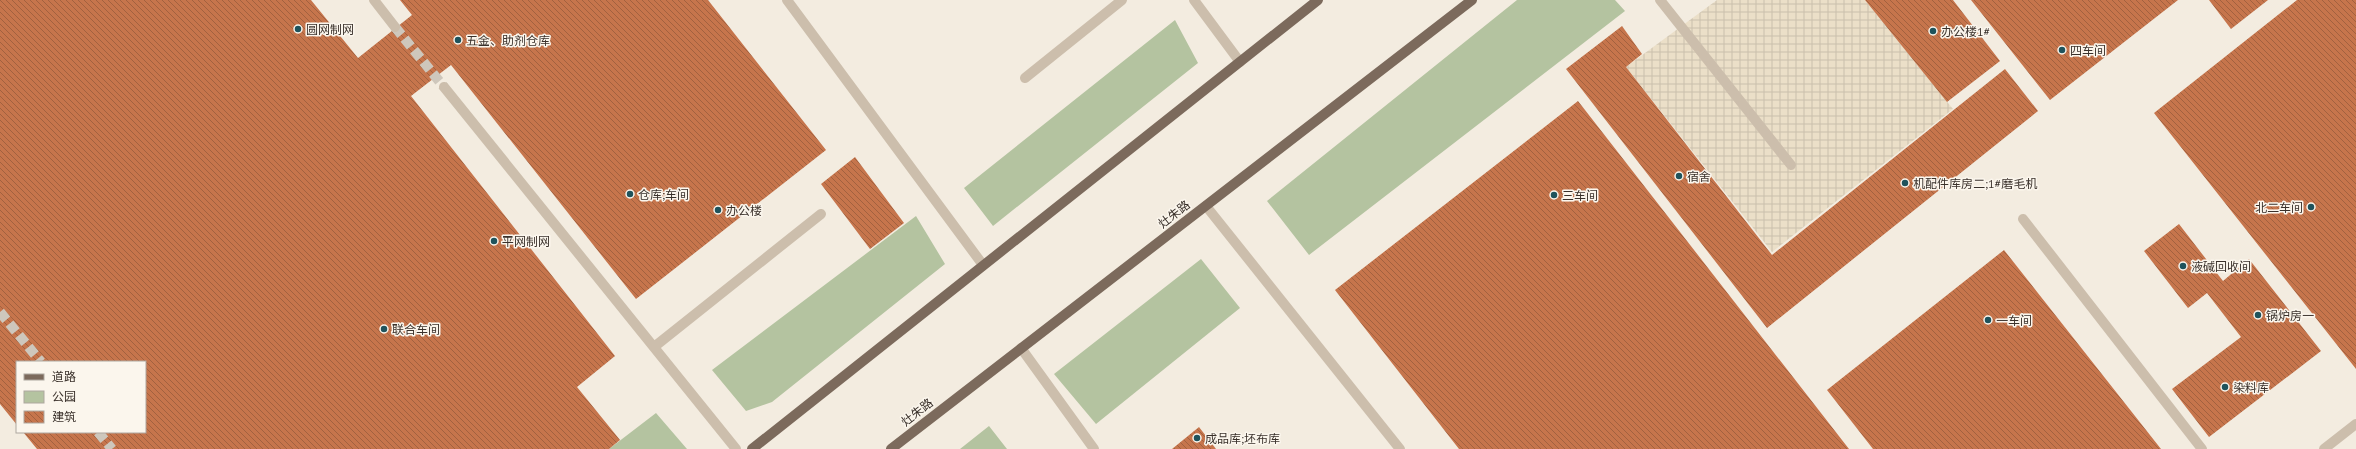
<svg xmlns="http://www.w3.org/2000/svg" width="2356" height="449" viewBox="0 0 2356 449" font-family="'PT Sans','Noto Sans SC',sans-serif">
	<style>
		.green { fill: #b4c3a0 }
		.plaza { fill: url(#plaza-grid) }
		.building { fill: url(#building-back-hatch) }
		.lines { fill: none; stroke-linecap: round; stroke-linejoin: round }
		.minor-tunnel { stroke: #cec7bc; stroke-width: 10; stroke-dasharray: 10 5; stroke-linecap: butt }
		.minor { stroke: #ccbeac; stroke-width: 10 }
		.major { stroke: #7c6a5c; stroke-width: 10 }
		.poi-dot { fill: #1f535c; stroke: #fbf6ed; stroke-width: 1.5 }
		.labels { text-anchor: middle; dominant-baseline: central; stroke-width: 3; stroke-linejoin: round; paint-order: stroke }
		.poi-label { font-size: 12px; fill: #3a312b; stroke: #fbf6ed; text-anchor: start }
		.street-label { font-size: 12px; fill: #3a312b; stroke: #fbf6ed }
	</style>
	<defs>
		<pattern id="plaza-grid" width="8" height="8" patternUnits="userSpaceOnUse"><rect width="8" height="8" fill="#ebdfc8"/><path d="M0 4h8M4 0v8" fill="none" stroke="#cac0ac"/></pattern>
		<pattern id="building-back-hatch" width="6" height="6" patternUnits="userSpaceOnUse"><rect width="6" height="6" fill="#c6754c"/><path d="M-1 5l2 2M0 0l6 6M5-1l2 2" fill="none" stroke="#a2613f"/></pattern>
	</defs>
	<rect width="100%" height="100%" fill="#f3ece0"/>
	<path class="green" d="M 1517,0 L 1615,0 L 1625,11 L 1309,255 L 1267,201 Z
		M 1175,20 L 1198,63 L 993,226 L 964,188 Z
		M 916,216 L 945,264 L 772,402 L 746,411 L 712,370 Z
		M 1201,259 L 1240,308 L 1096,424 L 1054,374 Z
		M 656,413 L 687,449 L 609,449 Z
		M 989,426 L 1007,449 L 960,449 Z"/>
	<path class="plaza" d="M 1717,0 L 1865,0 L 1953,109 L 1772,252 L 1626,67 Z"/>
	<path class="building" d="M 0,0 L 311,0 L 358,58 L 412,15 L 400,0 L 708,0 L 826,150 L 636,299 L 451,65 L 411,96 L 615,356 L 577,387 L 620,440 L 609,449 L 37,449 L 23,432 L 145,432 L 145,362 L 17,362 L 17,425 L 0,404 Z
		M 1865,0 L 1953,0 L 2000,61 L 1947,102 Z
		M 1971,0 L 2178,0 L 2050,100 Z
		M 2209,0 L 2268,0 L 2231,29 Z
		M 2297,0 L 2356,0 L 2356,369 L 2154,113 Z
		M 1622,26 L 1642,54 L 1626,67 L 1772,255 L 2005,69 L 2038,111 L 1767,328 L 1566,69 Z
		M 1578,101 L 1849,449 L 1459,449 L 1335,290 Z
		M 855,157 L 904,223 L 870,249 L 821,184 Z
		M 2179,224 L 2223,281 L 2249,259 L 2321,351 L 2209,437 L 2172,389 L 2241,337 L 2207,293 L 2188,308 L 2144,251 Z
		M 2004,250 L 2161,449 L 1873,449 L 1827,390 Z
		M 1199,427 L 1216,449 L 1172,449 Z"/>
	<g class="lines">
		<path class="minor-tunnel" d="M 395,27 L 444,87
			M 0,312 L 41,362
			M 98,432 L 112,449"/>
		<path class="minor" d="M 374,0 L 395,27
			M 787,0 L 983,265
			M 1194,0 L 1240,62
			M 1660,0 L 1791,165
			M 1025,78 L 1122,0
			M 444,87 L 736,449
			M 1206,206 L 1400,449
			M 2023,219 L 2202,449
			M 654,347 L 821,214
			M 1021,348 L 1094,449
			M 2324,449 L 2356,424"/>
		<path class="major" d="M 752,449 L 1318,0
			M 891,449 L 1472,0"/>
	</g>
	<g class="poi-dot">
		<circle cx="298" cy="29" r="4"/>
		<circle cx="1933" cy="31" r="4"/>
		<circle cx="458" cy="40" r="4"/>
		<circle cx="2062" cy="50" r="4"/>
		<circle cx="1679" cy="176" r="4"/>
		<circle cx="1905" cy="183" r="4"/>
		<circle cx="630" cy="194" r="4"/>
		<circle cx="1554" cy="195" r="4"/>
		<circle cx="2311" cy="207" r="4"/>
		<circle cx="718" cy="210" r="4"/>
		<circle cx="494" cy="241" r="4"/>
		<circle cx="2183" cy="266" r="4"/>
		<circle cx="2258" cy="315" r="4"/>
		<circle cx="1988" cy="320" r="4"/>
		<circle cx="384" cy="329" r="4"/>
		<circle cx="2225" cy="387" r="4"/>
		<circle cx="1197" cy="438" r="4"/>
	</g>
	<g class="labels">
		<g class="poi-label">
			<text x="306" y="29">圆网制网</text>
			<text x="1941" y="31">办公楼1#</text>
			<text x="466" y="40">五金、助剂仓库</text>
			<text x="2070" y="50">四车间</text>
			<text x="1687" y="176">宿舍</text>
			<text x="1913" y="183">机配件库房二;1#磨毛机</text>
			<text x="638" y="194">仓库;车间</text>
			<text x="1562" y="195">三车间</text>
			<text x="2303" y="207" text-anchor="end">北二车间</text>
			<text x="726" y="210">办公楼</text>
			<text x="502" y="241">平网制网</text>
			<text x="2191" y="266">液碱回收间</text>
			<text x="2266" y="315">锅炉房一</text>
			<text x="1996" y="320">一车间</text>
			<text x="392" y="329">联合车间</text>
			<text x="2233" y="387">染料库</text>
			<text x="1205" y="438">成品库;坯布库</text>
		</g>
		<g class="street-label">
			<text transform="translate(1174 214) rotate(-38)">灶朱路</text>
			<text transform="translate(917 412) rotate(-38)">灶朱路</text>
		</g>
	</g>
	<rect x="16" y="361" width="130" height="72" fill="#fbf6ed" stroke="#aea79f"/>
	<rect x="24" y="374" width="20" height="6" fill="#7c6a5c" stroke="#aea79f"/>
	<text x="52" y="381" font-size="12" fill="#3a312b">道路</text>
	<rect x="24" y="391" width="20" height="12" fill="#b4c3a0" stroke="#aea79f"/>
	<text x="52" y="401" font-size="12" fill="#3a312b">公园</text>
	<rect x="24" y="411" width="20" height="12" fill="url(#building-back-hatch)" stroke="#aea79f"/>
	<text x="52" y="421" font-size="12" fill="#3a312b">建筑</text>
</svg>
